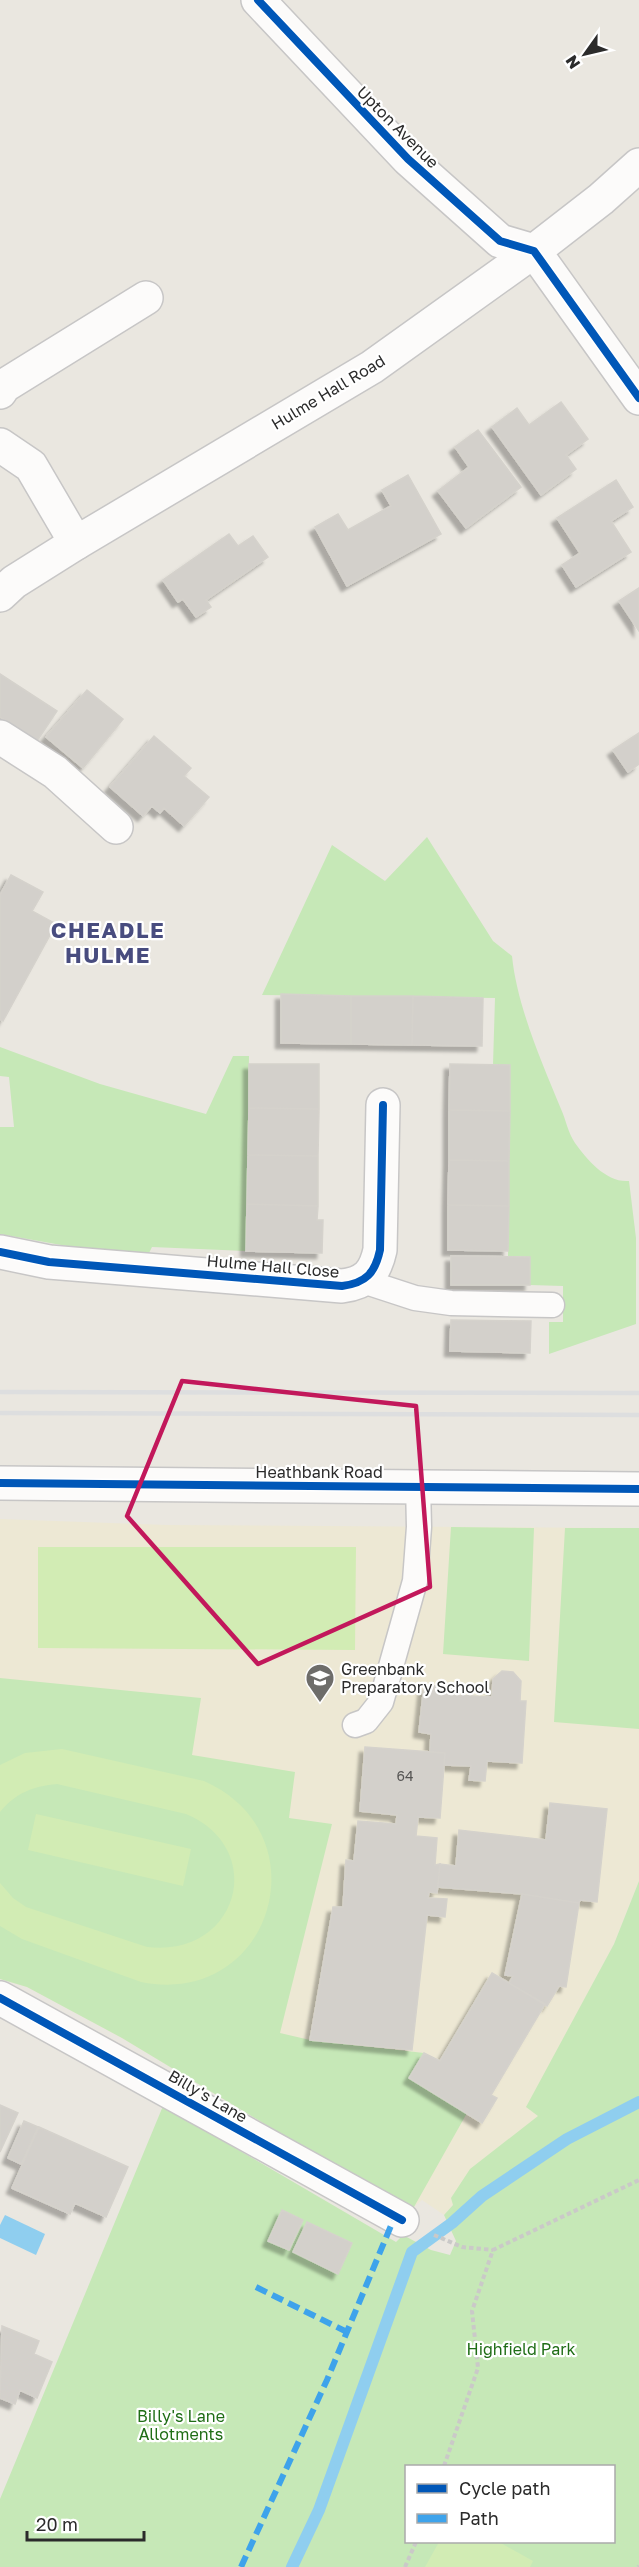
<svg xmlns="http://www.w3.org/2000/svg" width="639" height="2567" viewBox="0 0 639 2567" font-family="'Golos Text',sans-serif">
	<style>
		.education { fill: #ede8d4 }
		.green { fill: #c6e8b7; fill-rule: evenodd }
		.pitch { fill: #d2ecb4 }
		.water { fill: #8fceef }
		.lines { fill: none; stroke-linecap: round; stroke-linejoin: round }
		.stream { stroke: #8fceef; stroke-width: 12 }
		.building { fill: #d3d0cb; stroke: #d5d2cc; stroke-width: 1.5; filter: url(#shadow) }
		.lane-casing { stroke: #c7c6c6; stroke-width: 27 }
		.street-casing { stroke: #c7c6c6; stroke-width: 36 }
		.secondary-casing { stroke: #c7c6c6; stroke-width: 36 }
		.path { stroke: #cac9c8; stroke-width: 4; stroke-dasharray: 4.5 3; stroke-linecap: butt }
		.lane { stroke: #fcfbfa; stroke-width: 24 }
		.street { stroke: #fcfbfa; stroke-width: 33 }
		.secondary { stroke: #fcfbfa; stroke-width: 33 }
		.rail { stroke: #dddedf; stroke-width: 4.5 }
		.quiet { stroke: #3ea3eb; stroke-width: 6; stroke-dasharray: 12 6; stroke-linecap: butt }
		.cycleway-casing { stroke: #fff; stroke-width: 11 }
		.cycleway { stroke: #0057b8; stroke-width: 8 }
		.marked { fill: none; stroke: #c2185b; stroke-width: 4.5; stroke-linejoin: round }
		.labels { text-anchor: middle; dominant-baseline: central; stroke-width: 4.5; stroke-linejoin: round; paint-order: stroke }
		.number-label { font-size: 14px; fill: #565554 }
		.street-label { font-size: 16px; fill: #2b2b2b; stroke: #fff }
		.poi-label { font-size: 16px; fill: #2b2b2b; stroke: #fff; text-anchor: start }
		.park-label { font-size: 16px; fill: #1f6d16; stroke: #fff }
		.district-label { font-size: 22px; font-weight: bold; letter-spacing: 1.5px; fill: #484c7f; stroke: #fff }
	</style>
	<defs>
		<filter id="shadow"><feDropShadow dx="-5.5" dy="5.5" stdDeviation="1.5" flood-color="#0004"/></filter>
	</defs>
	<rect width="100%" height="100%" fill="#eae7e0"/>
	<path class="education" d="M 0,1519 L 166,1525 L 639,1528 L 639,1881 L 614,1944 L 527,2107 L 558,2130 L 472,2184 L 444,2215 L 422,2200 L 414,2207 L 283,2135 L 122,2038 L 27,1987 L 0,1979 Z"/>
	<path class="green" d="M 427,837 L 493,941 L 512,956 C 517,1006 542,1063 561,1109 C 566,1120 568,1133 575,1143 C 587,1160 607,1183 629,1181 L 636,1238 L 636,1324 L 549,1354 L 549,1322 L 563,1322 L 563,1286 L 530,1285 L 530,1257 L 508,1256 L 510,1066 L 493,1065 L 495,998 L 262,995 L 332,845 L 385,881 Z
		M 0,1047 L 100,1084 L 206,1114 L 233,1056 L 249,1056 L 246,1251 L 152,1247 L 148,1255 L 89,1250 L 0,1234 L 0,1127 L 14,1127 L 9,1077 L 0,1076 Z
		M 451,1527 L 534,1528 L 529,1661 L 443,1654 Z
		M 565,1528 L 639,1528 L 639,1729 L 554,1722 Z
		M 0,1678 L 201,1698 L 192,1755 L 295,1772 L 289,1818 L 332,1824 L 280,2033 L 310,2040 L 424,2053 L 409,2078 L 467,2113 L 414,2207 L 283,2135 L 122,2038 L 27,1987 L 0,1979 Z
		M 639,1881 L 639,2567 L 0,2567 L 0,2499 L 163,2106 L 396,2242 L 403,2235 L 431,2250 L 450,2255 L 456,2241 L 444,2215 L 453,2205 L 451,2198 L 470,2169 L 538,2116 L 526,2107 L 614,1944 ZM 406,2466 L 614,2466 L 614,2542 L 406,2542 Z"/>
	<path class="pitch" d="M 38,1547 L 356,1547 L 355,1650 L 38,1648 Z
		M 62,1749 L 204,1781 C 324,1834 272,2008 141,1982 L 22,1939 L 0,1926 L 0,1883 L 13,1898 L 26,1907 L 147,1947 C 238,1958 269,1849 186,1814 L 57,1784 C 34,1786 15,1793 0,1812 L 0,1765 L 25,1753 Z
		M 36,1814 L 191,1849 L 183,1886 L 28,1850 Z
		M 439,2542 L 499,2542 L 533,2561 L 530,2567 L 425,2567 Z"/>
	<path class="water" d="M 5,2215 L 45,2234 L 36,2255 L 0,2238 L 0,2225 Z"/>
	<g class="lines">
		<path class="stream" d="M 292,2567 L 319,2510 L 412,2252 L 452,2223 L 482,2196 L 567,2139 L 639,2102"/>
	</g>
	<path class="building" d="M 561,402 L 588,439 L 566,455 L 576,469 L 541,495 L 492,427 L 517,408 L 529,425 Z
		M 478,430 L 521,487 L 466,528 L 438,491 L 469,467 L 455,447 Z
		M 408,475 L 441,534 L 347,586 L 315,527 L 338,514 L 348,530 L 391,506 L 382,490 Z
		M 616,480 L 633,507 L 611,521 L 631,552 L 576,587 L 562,565 L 580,553 L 557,518 Z
		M 229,534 L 238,546 L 253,536 L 268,557 L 206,600 L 211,607 L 196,617 L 183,599 L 178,602 L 163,580 Z
		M 639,588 L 639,631 L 619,601 Z
		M 0,674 L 57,711 L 37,741 L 0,717 Z
		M 87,690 L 123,719 L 83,768 L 46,737 Z
		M 639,733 L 639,764 L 628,772 L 613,750 Z
		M 154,736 L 191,768 L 184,776 L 209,797 L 184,826 L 164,808 L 160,813 L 152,806 L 143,816 L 110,787 Z
		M 11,875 L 43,892 L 32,911 L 56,924 L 3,1021 L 0,1019 L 0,895 Z
		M 281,994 L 351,996 L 351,1044 L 281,1043 Z
		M 351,996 L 413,996 L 412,1045 L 351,1044 Z
		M 413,996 L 483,998 L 482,1046 L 412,1045 Z
		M 249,1064 L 319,1064 L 319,1109 L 249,1108 Z
		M 450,1064 L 510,1065 L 510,1111 L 449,1110 Z
		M 249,1108 L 319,1109 L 318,1156 L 248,1155 Z
		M 449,1110 L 510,1111 L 509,1161 L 449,1160 Z
		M 248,1155 L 318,1156 L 318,1206 L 247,1204 Z
		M 449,1160 L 509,1161 L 509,1206 L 448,1205 Z
		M 247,1204 L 318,1206 L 317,1220 L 323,1220 L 322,1253 L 246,1251 Z
		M 448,1205 L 509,1206 L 508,1251 L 448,1250 Z
		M 451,1256 L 530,1257 L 530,1285 L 451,1285 Z
		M 451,1320 L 531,1321 L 530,1353 L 450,1351 Z
		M 502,1671 L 513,1672 L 521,1681 L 520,1701 L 526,1701 L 522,1763 L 487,1761 L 485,1781 L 469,1780 L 471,1766 L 444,1765 L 445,1753 L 430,1752 L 431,1734 L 419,1732 L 424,1685 L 453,1687 L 452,1695 L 492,1697 L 493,1679 Z
		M 365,1747 L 445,1753 L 440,1818 L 418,1817 L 416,1836 L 437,1838 L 435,1865 L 440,1864 L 437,1893 L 429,1892 L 428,1898 L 447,1899 L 445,1917 L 427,1915 L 412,2050 L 310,2040 L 333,1907 L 343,1907 L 346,1860 L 354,1861 L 358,1821 L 396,1824 L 397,1815 L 360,1811 Z
		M 550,1803 L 607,1809 L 597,1902 L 580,1900 L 579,1903 L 522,1894 L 438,1887 L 440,1864 L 456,1866 L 459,1830 L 546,1840 Z
		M 522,1894 L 579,1903 L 566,1987 L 559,1986 L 547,2006 L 509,1983 L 513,1976 L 505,1975 Z
		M 492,1973 L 545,2004 L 491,2095 L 497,2098 L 482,2123 L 409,2078 L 424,2053 L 440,2061 Z
		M 0,2105 L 18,2113 L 0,2152 Z
		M 24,2121 L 38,2127 L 21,2164 L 8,2158 Z
		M 39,2127 L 128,2167 L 106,2217 L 75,2203 L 70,2214 L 12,2188 Z
		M 282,2210 L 303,2220 L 289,2250 L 268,2241 Z
		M 307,2222 L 352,2243 L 338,2274 L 293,2252 Z
		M 2,2326 L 39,2341 L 34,2354 L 52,2362 L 37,2398 L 20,2390 L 15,2404 L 0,2398 Z"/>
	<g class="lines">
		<g class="lane-casing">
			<path id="lane" d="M 363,1281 L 415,1298 L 451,1303 L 552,1305
				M 355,1725 L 366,1721 L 381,1702 L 415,1581 L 419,1527 L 418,1485"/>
		</g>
		<g class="street-casing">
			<path id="street" d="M 258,0 L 408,159 L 500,241 L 534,251
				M 0,392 L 4,386 L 146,298
				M 0,445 L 31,466 L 76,543
				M 0,737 L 55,772 L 116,827
				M 0,1252 L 49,1262 L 342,1286 C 366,1283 375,1273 380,1250 L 383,1105
				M 0,1998 L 402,2220"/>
		</g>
		<g class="secondary-casing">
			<path id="secondary" d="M 534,251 L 639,398
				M 0,595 L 14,582 L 76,543 L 372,367 L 534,251 L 601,199 L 639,165
				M 0,1483 L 639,1489"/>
		</g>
		<path class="path" d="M 434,2235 L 462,2247 L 493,2250
			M 444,2466 L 478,2368 L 472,2311 L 493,2250 L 639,2180
			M 405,2567 L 416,2542
			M 638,2567 L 639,2566"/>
		<use href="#lane" class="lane"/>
		<use href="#street" class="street"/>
		<use href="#secondary" class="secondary"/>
		<path class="rail" d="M 0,1392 L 639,1393
			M 0,1413 L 639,1415"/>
		<path class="quiet" d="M 256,2287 L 347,2332
			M 241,2567 L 327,2380 L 395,2216"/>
		<g class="cycleway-casing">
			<path id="cycleway" d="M 258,0 L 408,159 L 500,241 L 534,251 L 639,398
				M 0,1252 L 49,1262 L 342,1286 C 366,1283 375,1273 380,1250 L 383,1105
				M 0,1483 L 639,1489
				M 0,1998 L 402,2220"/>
		</g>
		<use href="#cycleway" class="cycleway"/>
	</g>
	<path class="marked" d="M 182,1381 L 416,1406 L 430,1587 L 258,1664 L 127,1516 Z"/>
	<defs>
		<g id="school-pin" transform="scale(1.5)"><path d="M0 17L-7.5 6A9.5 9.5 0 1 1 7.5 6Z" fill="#6e6d6a" stroke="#fff"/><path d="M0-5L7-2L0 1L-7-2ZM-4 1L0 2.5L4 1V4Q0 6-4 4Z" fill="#fff"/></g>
	</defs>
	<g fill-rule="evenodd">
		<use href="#school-pin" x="320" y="1678"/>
	</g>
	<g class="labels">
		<g class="number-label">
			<text x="405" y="1775">64</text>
		</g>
		<g class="street-label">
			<text transform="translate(398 127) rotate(45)">Upton Avenue</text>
			<text transform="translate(328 392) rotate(-31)">Hulme Hall Road</text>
			<text transform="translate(273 1266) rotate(5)">Hulme Hall Close</text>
			<text x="319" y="1472">Heathbank Road</text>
			<text transform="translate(208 2096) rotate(30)">Billy's Lane</text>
		</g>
		<g class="poi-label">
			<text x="341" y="1669">Greenbank<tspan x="341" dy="18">Preparatory School</tspan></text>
		</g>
		<g class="park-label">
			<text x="521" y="2349">Highfield Park</text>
			<text x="181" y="2416">Billy's Lane<tspan x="181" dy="18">Allotments</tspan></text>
		</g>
		<g class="district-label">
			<text x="108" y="929">CHEADLE<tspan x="108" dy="25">HULME</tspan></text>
		</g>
	</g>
	<rect x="405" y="2465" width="210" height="78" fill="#ffffff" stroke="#aaaaaa" stroke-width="1.5"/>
	<rect x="417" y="2484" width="30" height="9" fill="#0057b8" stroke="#aaaaaa" stroke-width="1.5"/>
	<text x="459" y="2495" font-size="18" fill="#2b2b2b">Cycle path</text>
	<rect x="417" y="2514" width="30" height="9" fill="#3ea3eb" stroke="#aaaaaa" stroke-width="1.5"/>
	<text x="459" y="2525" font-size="18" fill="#2b2b2b">Path</text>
	<g transform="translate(585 54) rotate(236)" stroke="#ffffff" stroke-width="4.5" paint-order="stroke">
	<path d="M0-4.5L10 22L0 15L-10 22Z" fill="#2b2b2b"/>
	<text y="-9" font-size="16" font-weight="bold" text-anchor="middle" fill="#2b2b2b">N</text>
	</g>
	<path d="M27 2531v9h117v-9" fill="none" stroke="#2b2b2b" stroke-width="3"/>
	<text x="36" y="2531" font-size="18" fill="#2b2b2b" stroke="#ffffff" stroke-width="4.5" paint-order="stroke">20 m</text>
</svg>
